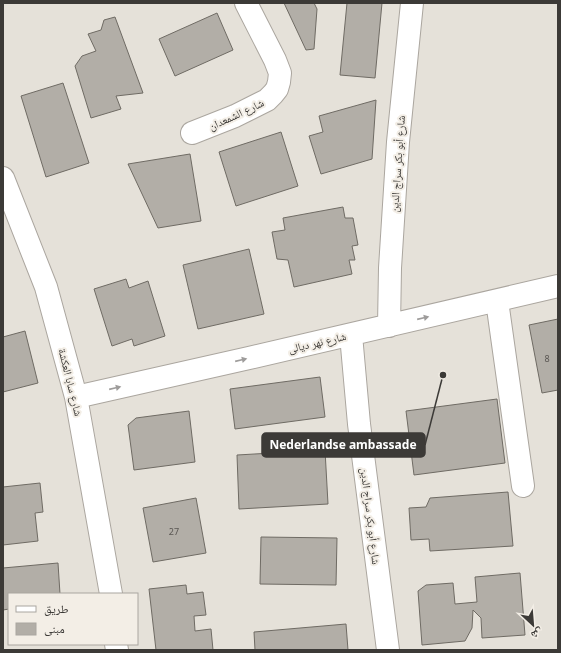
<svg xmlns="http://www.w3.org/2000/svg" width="561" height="653" viewBox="0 0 561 653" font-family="'Noto Sans','Noto Naskh Arabic',sans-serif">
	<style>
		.building { fill: #b2aea7; stroke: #6f6b64 }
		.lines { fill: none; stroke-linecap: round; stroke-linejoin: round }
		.minor-casing { stroke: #aba69f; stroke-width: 24 }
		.minor { stroke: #fff; stroke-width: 22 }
		.oneway { fill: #9e9c9b }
		.labels { text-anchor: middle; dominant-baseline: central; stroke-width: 4; stroke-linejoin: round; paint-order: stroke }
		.number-label { font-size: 9px; fill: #5a5753 }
		.street-label { font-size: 11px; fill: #3c3a37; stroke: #f3eee6 }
		.leader { fill: none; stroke: #3c3a37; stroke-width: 1.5 }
		.callout-dot { fill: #3c3a37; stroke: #f3eee6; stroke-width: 1.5 }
		.callout { fill: #3c3a37; stroke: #3c3a37; stroke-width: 1.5 }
		.callout-label { font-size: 12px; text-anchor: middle; font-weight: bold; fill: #fff }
	</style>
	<rect width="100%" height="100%" fill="#e5e1d9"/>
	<path class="building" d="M 284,3 L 314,3 L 317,9 L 314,49 L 306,50 Z
		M 347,3 L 382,3 L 375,78 L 340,75 Z
		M 217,13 L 233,50 L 175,76 L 159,39 Z
		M 115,17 L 143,93 L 116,96 L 121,109 L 91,118 L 75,66 L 82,56 L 96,51 L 88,34 L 101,30 L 104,20 Z
		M 63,83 L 89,163 L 46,177 L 21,96 Z
		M 376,100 L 372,159 L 321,174 L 309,136 L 323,132 L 319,116 Z
		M 281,132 L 298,186 L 236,206 L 219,152 Z
		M 190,154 L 201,221 L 158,228 L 128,164 Z
		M 343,207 L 345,218 L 353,218 L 358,245 L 352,246 L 355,260 L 349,260 L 352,274 L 294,287 L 288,260 L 277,259 L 272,232 L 285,230 L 283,218 Z
		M 249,249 L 264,314 L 198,329 L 183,265 Z
		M 126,279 L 129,288 L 148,281 L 165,336 L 134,346 L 132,339 L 112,346 L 94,289 Z
		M 558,319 L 558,390 L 542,393 L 529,325 Z
		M 25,331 L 38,383 L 3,392 L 3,337 Z
		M 320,377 L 325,417 L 235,429 L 230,389 Z
		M 497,399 L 505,463 L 414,475 L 406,411 Z
		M 189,411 L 195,462 L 134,470 L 128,425 L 136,418 Z
		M 325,450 L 328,504 L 239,509 L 237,455 Z
		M 40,483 L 43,512 L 35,513 L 38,541 L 3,545 L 3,487 Z
		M 508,492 L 513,546 L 430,551 L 429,539 L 411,540 L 409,508 L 426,507 L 430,498 Z
		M 196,498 L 206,553 L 153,562 L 143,508 Z
		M 261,537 L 337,538 L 336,585 L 260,584 Z
		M 58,563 L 60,594 L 9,594 L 9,609 L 3,610 L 3,568 Z
		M 520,573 L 525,635 L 482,638 L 481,618 L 473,610 L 472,628 L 465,641 L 422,645 L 418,591 L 426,585 L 453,583 L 455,604 L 477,602 L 475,577 Z
		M 186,585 L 187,594 L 203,592 L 206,615 L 194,616 L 195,631 L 211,629 L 213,650 L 156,650 L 149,589 Z
		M 346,624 L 348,650 L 255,650 L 254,632 Z"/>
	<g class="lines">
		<g class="minor-casing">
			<path id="minor" d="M 192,133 L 235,116 L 267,100 L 273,94 L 277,89 L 279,82 L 280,73 L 275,60 L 246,3
				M 3,178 L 46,287 L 76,397 L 111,594
				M 497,301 L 523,486
				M 389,326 L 390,268 L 398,142 L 412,3
				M 351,335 L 359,424 L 388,650
				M 76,397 L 249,358 L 558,286
				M 116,644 L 117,650"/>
		</g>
		<use href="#minor" class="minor"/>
	</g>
	<defs><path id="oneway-solid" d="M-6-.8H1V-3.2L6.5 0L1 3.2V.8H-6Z"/></defs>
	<g class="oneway">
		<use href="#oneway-solid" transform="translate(423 318) rotate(-13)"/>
		<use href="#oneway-solid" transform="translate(241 360) rotate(-13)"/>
		<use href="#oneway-solid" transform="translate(115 388) rotate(-13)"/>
	</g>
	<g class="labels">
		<g class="number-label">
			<text x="547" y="358">8</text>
			<text x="174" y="531">27</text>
		</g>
		<g class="street-label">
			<text transform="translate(236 114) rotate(-25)">شارع الشمعدان</text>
			<text transform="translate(397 164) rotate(-86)">شارع أبو بكر سراج الدين</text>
			<text transform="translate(317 342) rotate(-13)">شارع نهر ديالى</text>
			<text transform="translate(71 382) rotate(76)">شارع سابا العكشة</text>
			<text transform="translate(371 516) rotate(83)">شارع أبو بكر سراج الدين</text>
		</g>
	</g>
	<path class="leader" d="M443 375L425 445"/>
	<circle class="callout-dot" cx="443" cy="375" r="4"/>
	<rect class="callout" x="262" y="433" width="163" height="24" rx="4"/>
	<g class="callout-label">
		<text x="343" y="449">Nederlandse ambassade</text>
	</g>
	<rect width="561" height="653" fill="none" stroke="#3c3a37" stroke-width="8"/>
	<rect x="8" y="593" width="130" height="52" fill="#f3eee6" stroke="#aaa6a0"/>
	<rect x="16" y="606" width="20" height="6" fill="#ffffff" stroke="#aaa6a0"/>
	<text x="44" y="613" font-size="12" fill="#3c3a37">طريق</text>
	<rect x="16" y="623" width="20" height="12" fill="#b2aea7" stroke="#aaa6a0"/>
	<text x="44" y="633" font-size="12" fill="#3c3a37">مبنى</text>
	<g transform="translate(533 625) rotate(154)" stroke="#f3eee6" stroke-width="3" paint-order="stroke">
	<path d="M0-3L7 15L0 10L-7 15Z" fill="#3c3a37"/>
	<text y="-6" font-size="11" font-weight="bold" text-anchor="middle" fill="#3c3a37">ش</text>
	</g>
</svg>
